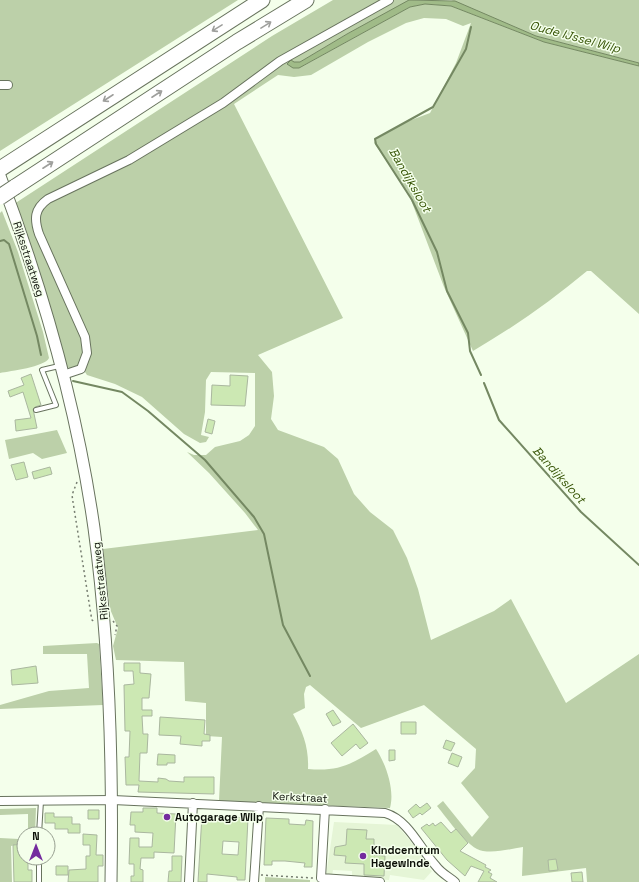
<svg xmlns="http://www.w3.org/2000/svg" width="639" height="882" viewBox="0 0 639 882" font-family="'Space Grotesk',sans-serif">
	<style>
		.built { fill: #e5f5d6 }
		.green { fill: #bcd0a9 }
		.water { fill: #a0bb88; stroke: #748862 }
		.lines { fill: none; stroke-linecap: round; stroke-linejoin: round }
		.stream { stroke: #748862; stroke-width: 2 }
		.building { fill: #cce8b3; stroke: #aab79f; fill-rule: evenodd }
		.lane-casing { stroke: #68735e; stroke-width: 6 }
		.street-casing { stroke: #68735e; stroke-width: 10 }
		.secondary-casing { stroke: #68735e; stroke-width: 13 }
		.highway-casing { stroke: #68735e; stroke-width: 17 }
		.path { stroke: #767d70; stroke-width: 1.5; stroke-dasharray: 2 3; stroke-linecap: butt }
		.lane { stroke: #fff; stroke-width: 4 }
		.street { stroke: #fff; stroke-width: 8 }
		.secondary { stroke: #fff; stroke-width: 11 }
		.highway { stroke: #fff; stroke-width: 15 }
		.highway-bridge-casing { stroke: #68735e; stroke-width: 17; stroke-linecap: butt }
		.highway-bridge { stroke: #fff; stroke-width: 15 }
		.oneway { stroke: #9e9f9c }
		.poi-dot { fill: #742b9e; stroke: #f4ffeb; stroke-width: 1.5 }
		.labels { text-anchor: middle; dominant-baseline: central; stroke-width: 3; stroke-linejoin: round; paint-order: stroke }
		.street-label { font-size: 11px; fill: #0c1008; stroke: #f4ffeb }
		.poi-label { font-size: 11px; font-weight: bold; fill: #0c1008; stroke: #f4ffeb; text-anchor: start }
		.water-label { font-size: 12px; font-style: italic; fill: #355304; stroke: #f4ffeb }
	</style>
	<rect width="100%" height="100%" fill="#f4ffeb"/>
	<path class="built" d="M 334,822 L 397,825 L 426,860 L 427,866 L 432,871 L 424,880 L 390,875 L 389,880 L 352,877 L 352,871 L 333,870 L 332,876 L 326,876 Z"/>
	<path class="green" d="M 0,0 L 238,0 L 0,151 Z
		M 333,0 L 385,0 L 130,157 L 62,191 L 34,213 L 79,327 L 85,351 L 81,366 L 70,369 L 64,364 L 14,204 L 272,36 Z
		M 394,0 L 411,0 L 347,34 L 300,62 L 287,63 L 303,66 L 410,7 L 425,4 L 451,6 L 544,42 L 639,66 L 639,314 L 591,271 L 587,271 C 551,301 514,327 473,351 L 444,287 L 408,192 L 374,143 L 375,140 L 406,122 L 430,113 L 456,63 L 471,23 L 463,26 L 446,19 L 424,18 L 406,23 L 368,42 L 311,75 L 294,77 L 278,75 L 234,104 L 343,318 L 258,355 L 272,372 L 274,396 L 271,419 L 278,430 L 324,447 L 338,459 L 354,494 L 370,512 L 393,530 L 407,558 L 418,589 L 431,640 L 494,611 L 511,599 L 566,703 L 639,654 L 639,882 L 587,882 L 586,868 L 522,876 L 523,847 C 510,849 496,853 483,851 C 468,849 447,818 437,806 L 443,801 L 472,837 L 489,817 L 461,783 L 475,768 L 476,749 L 424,705 L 361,728 L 310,685 L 306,687 L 304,694 L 305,708 L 293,714 C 303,732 309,748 308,769 C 338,772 352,764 376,749 C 386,764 395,790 390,808 L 219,801 L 222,737 L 206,736 L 206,703 L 185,701 L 184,662 L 116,660 L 113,646 L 118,628 L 110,609 L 103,549 L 258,530 L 245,513 L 209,473 L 187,452 L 194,455 L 206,455 L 215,447 L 240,441 L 249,435 L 255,426 L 255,373 L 211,372 L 206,380 L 205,412 L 201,435 L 209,437 L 206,442 L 200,443 L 184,434 L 142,397 L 115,384 L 87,375 L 85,372 L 88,356 L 46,247 L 37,217 L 47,203 L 80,187 C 184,123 286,57 394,0 Z
		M 451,0 L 639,0 L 639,63 L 536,36 Z
		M 2,211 L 18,252 L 43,332 L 49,358 C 45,367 10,371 0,373 L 0,213 Z
		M 57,430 L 67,453 L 42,459 L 33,453 L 9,459 L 5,440 Z
		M 97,643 L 99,644 L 103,705 L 0,709 L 0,705 L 49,691 L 89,688 L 87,654 L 43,654 L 43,646 Z
		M 36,808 L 35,834 L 28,834 L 28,814 L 0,815 L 0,809 Z
		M 0,838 L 19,839 L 18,844 L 11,846 L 12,882 L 0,882 Z
		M 265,877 L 310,880 L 310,882 L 265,882 Z"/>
	<path class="water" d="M 409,0 L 455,1 L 536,36 L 639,63 L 639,66 L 544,42 L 451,6 L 425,4 L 410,7 L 299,68 L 293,68 L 287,64 L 291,60 L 294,62 L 300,62 L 347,34 Z"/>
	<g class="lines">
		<path class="stream" d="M 471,27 L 466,49 L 433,107 L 375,139 L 376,144 L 412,200 L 437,252 L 447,291 L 468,333 L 470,351 L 481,375
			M 0,241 L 4,240 L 9,244 L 37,336 L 41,355
			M 73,381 L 122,392 L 148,411 L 205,460 L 254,517 L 264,534 L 283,625 L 310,676
			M 484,383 L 499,420 L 581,512 L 639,565"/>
	</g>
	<path class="building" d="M 31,374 L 41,405 L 35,407 L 33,409 L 37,428 L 16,431 L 15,420 L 31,418 L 23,392 L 10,397 L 8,391 L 24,385 L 21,378 Z
		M 230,375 L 248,376 L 245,406 L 211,405 L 212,385 L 230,386 Z
		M 208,419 L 215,421 L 212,434 L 205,432 Z
		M 24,462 L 28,477 L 16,480 L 11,465 Z
		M 50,467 L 52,474 L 34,479 L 32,472 Z
		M 124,663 L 140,663 L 140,673 L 151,674 L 149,698 L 142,698 L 142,710 L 152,710 L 152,716 L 142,716 L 143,734 L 148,734 L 147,753 L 140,753 L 139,781 L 158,782 L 158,778 L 166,779 L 169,781 L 184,782 L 184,777 L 214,777 L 214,794 L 138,792 L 139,785 L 126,785 L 125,757 L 129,757 L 130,731 L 125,731 L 124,685 L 134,684 L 133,671 L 124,671 Z
		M 36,666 L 38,683 L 12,685 L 11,670 Z
		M 333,710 L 341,722 L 333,726 L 326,714 Z
		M 160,717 L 205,720 L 204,734 L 210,735 L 210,741 L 202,741 L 202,746 L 180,744 L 181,736 L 159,735 Z
		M 401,722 L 416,722 L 416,734 L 401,734 Z
		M 353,724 L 368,743 L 360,749 L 356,744 L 342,756 L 331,743 Z
		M 446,740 L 455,743 L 451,751 L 443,748 Z
		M 389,750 L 395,750 L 395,760 L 389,761 Z
		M 452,753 L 462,757 L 458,767 L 448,763 Z
		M 158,754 L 175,755 L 175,763 L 167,763 L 167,765 L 157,765 Z
		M 427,803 L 431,808 L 422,815 L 420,813 L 413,818 L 408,811 L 416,804 L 420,808 Z
		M 143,808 L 157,808 L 157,813 L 176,814 L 174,853 L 154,852 L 154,858 L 141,858 L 140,869 L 143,870 L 143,882 L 131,882 L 131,876 L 134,876 L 134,864 L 129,864 L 130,838 L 139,838 L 139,847 L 152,847 L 153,833 L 135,832 L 135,825 L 130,825 L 131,812 L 143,812 Z
		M 88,810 L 99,810 L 99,819 L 88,819 Z
		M 45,813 L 54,813 L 54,817 L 72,817 L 72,824 L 80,824 L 80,833 L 68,833 L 68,829 L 55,829 L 55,823 L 45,823 Z
		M 202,815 L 248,818 L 245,880 L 237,880 L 237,877 L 207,874 L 207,882 L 198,882 ZM 223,841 L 239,842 L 238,855 L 222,854 Z
		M 266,818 L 289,819 L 289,824 L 305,825 L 306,820 L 313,821 L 312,867 L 304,867 L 305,863 L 285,861 L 272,861 L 272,865 L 264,865 Z
		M 441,822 L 451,833 L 456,829 L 468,843 L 460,851 L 486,865 L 485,867 L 491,870 L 488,872 L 492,874 L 490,878 L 497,882 L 478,882 L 484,871 L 471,866 L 465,876 L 447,860 L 421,828 L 427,824 L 429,826 L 433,823 L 435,826 Z
		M 347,829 L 367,830 L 366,839 L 374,839 L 374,855 L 385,856 L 384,876 L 364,875 L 364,864 L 345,863 L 346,856 L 334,855 L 335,847 L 346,845 Z
		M 83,834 L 97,835 L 96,855 L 103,855 L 103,866 L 98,866 L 98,882 L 68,882 L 69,870 L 86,869 L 86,856 L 90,856 L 90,845 L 83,845 Z
		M 24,844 L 24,858 L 28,858 L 28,870 L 32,870 L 32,882 L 14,882 L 13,845 Z
		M 172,856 L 182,856 L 181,882 L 168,882 L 169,871 L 172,871 Z
		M 556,859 L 558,870 L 549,871 L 548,860 Z
		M 56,866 L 68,866 L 68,875 L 56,875 Z
		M 582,872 L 583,882 L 572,882 L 571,873 Z"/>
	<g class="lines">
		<g class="lane-casing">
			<path id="lane" d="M 36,410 L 56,405 L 42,370 L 59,366
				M 39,834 L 41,801
				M 39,882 L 39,858"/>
		</g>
		<g class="street-casing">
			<path id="street" d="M 0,85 L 8,85
				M 63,375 L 81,369 L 87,353 L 85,337 L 39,234 C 34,219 34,209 48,199 L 129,160 L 223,103 L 280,61 L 389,0
				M 0,801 L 113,800 L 385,813 C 409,820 420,849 436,866 C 441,873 449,877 455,882
				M 325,809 L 321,878 L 380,882
				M 189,882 L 193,803
				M 254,882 L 259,806"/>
		</g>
		<g class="secondary-casing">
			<path id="secondary" d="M 0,176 C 43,290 77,408 94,528 C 110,646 113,764 111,882"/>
		</g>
		<g class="highway-casing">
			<path id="highway" d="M 0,169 L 262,0
				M 15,187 L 237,42 L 306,0"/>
		</g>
		<path class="path" d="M 77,482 L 72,495 L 73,502 L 91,615 L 92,620 L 95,622
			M 113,621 L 117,626 L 115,635
			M 261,875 L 313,878"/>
		<use href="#lane" class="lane"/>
		<use href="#street" class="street"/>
		<use href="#secondary" class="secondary"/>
		<use href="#highway" class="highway"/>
		<g class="highway-bridge-casing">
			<path id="highway-bridge" d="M 0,197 L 15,187"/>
		</g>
		<use href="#highway-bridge" class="highway-bridge"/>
	</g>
	<defs><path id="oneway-shaft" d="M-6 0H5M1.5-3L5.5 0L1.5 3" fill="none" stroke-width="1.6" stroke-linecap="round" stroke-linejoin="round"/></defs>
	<g class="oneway">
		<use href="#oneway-shaft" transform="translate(266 25) rotate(-32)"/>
		<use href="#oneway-shaft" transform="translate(217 28) rotate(148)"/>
		<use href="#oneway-shaft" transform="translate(157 94) rotate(-33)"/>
		<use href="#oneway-shaft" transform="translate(108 98) rotate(147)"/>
		<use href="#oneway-shaft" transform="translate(48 165) rotate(-33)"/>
	</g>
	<g class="poi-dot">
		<circle cx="167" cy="817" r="4"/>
		<circle cx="363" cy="856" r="4"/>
	</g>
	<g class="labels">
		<g class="street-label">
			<text transform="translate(29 259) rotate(72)">Rijksstraatweg</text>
			<text transform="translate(100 581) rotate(-96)">Rijksstraatweg</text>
			<text transform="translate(300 797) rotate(3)">Kerkstraat</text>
		</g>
		<g class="poi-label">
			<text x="175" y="817">Autogarage Wilp</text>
			<text x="371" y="850">Kindcentrum<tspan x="371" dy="13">Hagewinde</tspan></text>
		</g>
		<g class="water-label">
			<text transform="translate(575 37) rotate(15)">Oude IJssel Wilp</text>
			<text transform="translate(410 180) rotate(60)">Bandijksloot</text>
			<text transform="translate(559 475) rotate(48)">Bandijksloot</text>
		</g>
	</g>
	<g transform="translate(36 846)"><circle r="19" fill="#f4ffeb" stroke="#979f90"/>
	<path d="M0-3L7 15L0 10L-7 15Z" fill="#742b9e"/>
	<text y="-6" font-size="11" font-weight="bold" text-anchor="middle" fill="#0c1008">N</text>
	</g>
</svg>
